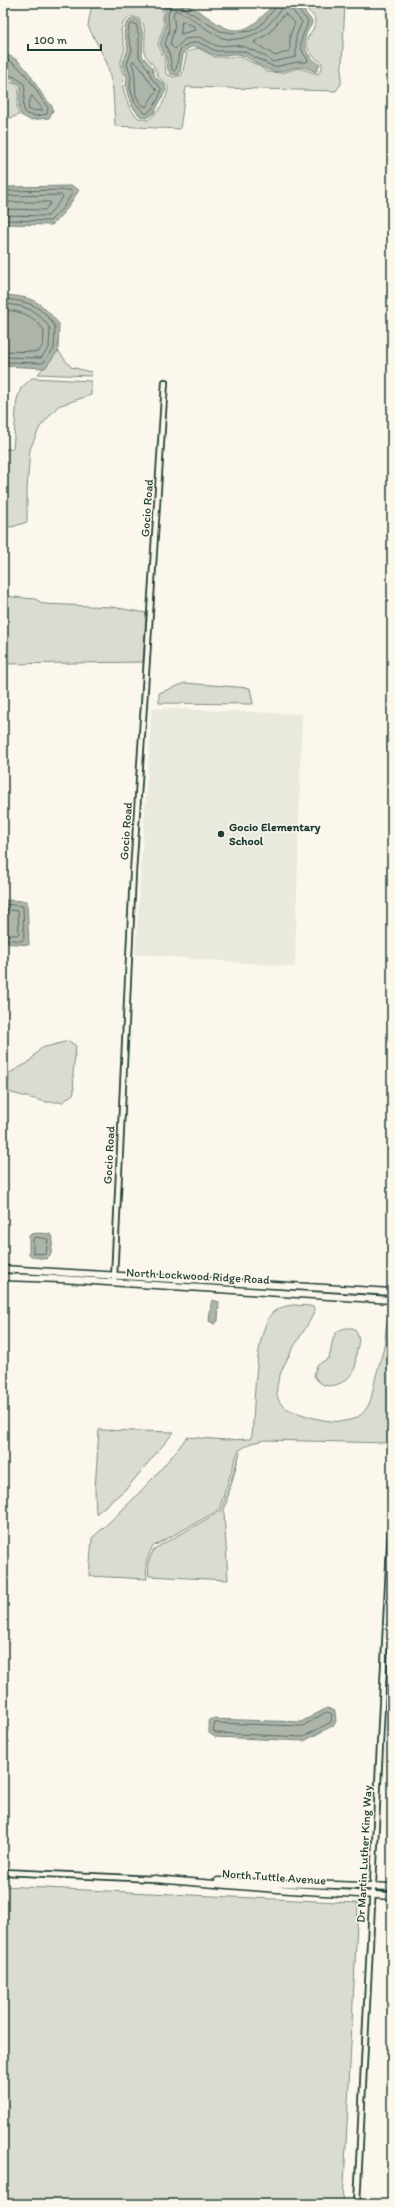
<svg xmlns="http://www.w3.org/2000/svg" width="395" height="2207" viewBox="0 0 395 2207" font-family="Itim,sans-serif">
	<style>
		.built { fill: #eae9de }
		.green { fill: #dbdcd1; stroke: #7d8c82; fill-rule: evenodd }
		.water { fill: #adb4aa; stroke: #74847b }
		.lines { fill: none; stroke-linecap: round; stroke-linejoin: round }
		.shore { stroke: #586d63; stroke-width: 1 }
		.minor-casing { stroke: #1f3d34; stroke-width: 8 }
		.major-casing { stroke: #1f3d34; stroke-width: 9 }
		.minor { stroke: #fbf7ec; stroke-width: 4.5 }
		.major { stroke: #fbf7ec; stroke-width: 6 }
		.poi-dot { fill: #1f3d34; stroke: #fbf7ec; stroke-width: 1.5 }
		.labels { text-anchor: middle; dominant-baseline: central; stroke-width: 3; stroke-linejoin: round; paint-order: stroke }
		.street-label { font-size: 12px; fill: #1f3d34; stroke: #fbf7ec }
		.poi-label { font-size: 12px; font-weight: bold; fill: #1f3d34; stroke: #fbf7ec; text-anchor: start }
	</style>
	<rect width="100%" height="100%" fill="#fbf7ec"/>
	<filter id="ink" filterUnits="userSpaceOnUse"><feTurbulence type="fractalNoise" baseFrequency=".025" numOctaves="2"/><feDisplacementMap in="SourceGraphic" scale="8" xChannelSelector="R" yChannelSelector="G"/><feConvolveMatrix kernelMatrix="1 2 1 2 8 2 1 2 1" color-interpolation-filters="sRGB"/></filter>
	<g filter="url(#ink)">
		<path class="built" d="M 152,708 L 302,714 L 295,967 L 135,954 Z"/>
		<path class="green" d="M 92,3 L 166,3 L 162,13 L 164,25 L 158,44 L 164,58 L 166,74 L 174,77 L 182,75 L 187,52 L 198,48 L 215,57 L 241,57 L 259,66 L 267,72 L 282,73 L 298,68 L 318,74 L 322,68 L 322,63 C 288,39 321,34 314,17 C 311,12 304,8 301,3 L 345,3 L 341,84 L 336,91 L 186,87 L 180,129 L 115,126 L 113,90 L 107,63 L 88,26 ZM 130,17 C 151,16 143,42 145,55 L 154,66 L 158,76 L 168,87 C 169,96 156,117 147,120 L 138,118 L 129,107 L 123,88 L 124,78 L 120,64 L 125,49 L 121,31 L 123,23 Z
			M 3,80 L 16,84 L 19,89 L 17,106 L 19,115 L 10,118 L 3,118 Z
			M 58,351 L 71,367 L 91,372 L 91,376 L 38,374 Z
			M 32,378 L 91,381 L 91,395 L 58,406 L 40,427 L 30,449 L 27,489 L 27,522 L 12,527 L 3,526 L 3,449 L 13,449 L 17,399 L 21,388 Z
			M 3,596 L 35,599 L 44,604 L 112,607 L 146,613 L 143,662 L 3,664 Z
			M 185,683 L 250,688 L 253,704 L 159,703 L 159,693 Z
			M 69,1041 L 76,1046 L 73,1074 L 74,1093 L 63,1102 L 46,1102 L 8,1092 L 9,1073 L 28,1063 L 41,1048 Z
			M 293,1305 L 311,1306 L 314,1308 L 314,1312 C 307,1332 252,1395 290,1410 C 311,1418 354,1433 368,1406 C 372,1399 373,1388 375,1380 C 378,1367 383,1354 385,1341 C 386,1332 385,1319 392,1313 L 392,1406 L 389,1443 L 265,1440 L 251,1443 L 238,1451 L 219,1510 L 152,1547 L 146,1563 L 147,1579 L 89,1576 L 92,1538 C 126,1508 160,1473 187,1437 L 226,1440 L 250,1439 L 252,1435 C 255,1405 254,1338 271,1314 C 276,1308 286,1306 293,1305 Z
			M 353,1328 C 362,1338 358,1343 356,1354 C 355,1360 357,1366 353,1372 C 344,1386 322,1393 314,1375 L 317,1365 L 329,1358 C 334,1342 329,1327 353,1328 Z
			M 99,1430 L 174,1432 L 127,1488 L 96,1514 L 95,1489 Z
			M 240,1452 L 224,1511 L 228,1580 L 149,1576 L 148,1563 L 154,1549 L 221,1511 Z
			M 3,1886 L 358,1903 L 343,2204 L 3,2204 Z"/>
		<path class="water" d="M 170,3 C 216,3 227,64 274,3 L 298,3 L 312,21 C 312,26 309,28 307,32 C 301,46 307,57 320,64 L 316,72 C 292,60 291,74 272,71 C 264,70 252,59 242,55 C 233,52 223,57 215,55 C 202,51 194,39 183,54 L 180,73 L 178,75 L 171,74 L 168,70 L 166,57 L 160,44 L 166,25 L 164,17 L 166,6 Z
			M 131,19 L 136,19 L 140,22 L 143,36 L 142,56 L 152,67 L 155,77 L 164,84 L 166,90 L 154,113 L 146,118 L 140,116 L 131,105 L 126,88 L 127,78 L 122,65 L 128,49 L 124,32 L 126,24 Z
			M 3,54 C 25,58 33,82 44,97 C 48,102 52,104 53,110 L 49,118 L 30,120 L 21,115 L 19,106 L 21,86 L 13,80 L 3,77 Z
			M 72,186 L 79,190 L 66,210 L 52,225 L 3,224 L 3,187 Z
			M 3,295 C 35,297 39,301 59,324 L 58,351 L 45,368 L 3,366 Z
			M 3,900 L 27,901 L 29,945 L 3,943 Z
			M 39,1233 L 50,1234 L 53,1237 L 51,1254 L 46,1259 L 33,1257 L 29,1254 L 29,1236 L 31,1234 Z
			M 213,1300 L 219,1302 L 218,1321 L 214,1324 L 209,1321 L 211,1303 Z
			M 327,1708 L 335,1711 L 336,1721 L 334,1725 L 304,1741 L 215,1737 L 209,1733 L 209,1721 L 211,1719 L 301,1722 Z"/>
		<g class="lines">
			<path class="shore" d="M 172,3 L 168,14 L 169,31 L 165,44 L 170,56 L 172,70 L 174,71 L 176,69 L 179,53 L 182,48 L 188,44 L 198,42 L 216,51 L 243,51 L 274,67 L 297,62 L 307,62 L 308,60 C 294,42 304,38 308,21 L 297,9 L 295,3
				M 181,3 L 183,8 L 220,31 L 233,33 L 251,31 L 260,26 L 276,7 L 277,3
				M 282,3 C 282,11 274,18 269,24 C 258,36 233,44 218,36 C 203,28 190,15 175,10 L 173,15 L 175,26 L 170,44 L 175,49 L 185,39 L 199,37 L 217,46 L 235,45 L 245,47 L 265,56 L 272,62 L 296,57 L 296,36 L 302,22 L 292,10 L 290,3
				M 285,14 L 295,23 L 290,35 L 290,51 L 275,56 L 254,42 L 268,34 Z
				M 182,21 L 195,27 L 195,30 L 181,34 Z
				M 132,24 L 136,24 L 139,36 L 139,57 L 148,69 L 152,79 L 161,88 C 162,95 152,111 146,114 L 135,103 L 130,88 L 131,77 L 127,64 L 132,50 L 128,35 L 129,26 Z
				M 3,58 C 26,66 35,91 48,108 L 47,114 L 37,116 L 26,114 C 20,105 27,94 24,84 L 15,77 L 3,74
				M 133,61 C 143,66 147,82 157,90 L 146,107 C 129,99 139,77 132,64 Z
				M 32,96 L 42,108 L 42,111 L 29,110 L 28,105 Z
				M 3,191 L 71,190 L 73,192 L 63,208 L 50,221 L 3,220
				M 3,196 L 61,195 L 63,197 L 48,216 L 3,215
				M 3,202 L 49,202 L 51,203 L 45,210 L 3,209
				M 3,299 C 27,301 42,305 55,327 L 54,349 L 43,363 L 3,362
				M 3,304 C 24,305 39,310 50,329 L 49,348 L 41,358 L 3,357
				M 3,310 C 21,311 34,315 44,331 L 43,345 L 38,352 L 3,351
				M 3,904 L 23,906 L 24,939 L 22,941 L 3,939
				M 3,909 L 18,911 L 19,933 L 17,935 L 3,934
				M 35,1237 L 48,1239 L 46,1254 L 33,1253 L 33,1240 Z
				M 327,1712 L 332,1714 L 331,1722 L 303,1737 L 216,1733 L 213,1731 L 215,1723 L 302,1726 Z"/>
			<g class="minor-casing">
				<path id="minor" d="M 114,1279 L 133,873 L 165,382
					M 3,1872 L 154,1879
					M 357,2204 L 392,1505"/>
			</g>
			<g class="major-casing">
				<path id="major" d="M 3,1269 L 392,1292
					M 3,1277 L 61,1279 L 392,1300
					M 154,1879 L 290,1890 L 392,1896
					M 218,1881 L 392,1887"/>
			</g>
			<use href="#minor" class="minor"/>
			<use href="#major" class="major"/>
		</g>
	</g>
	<circle class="poi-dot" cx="221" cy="834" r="4"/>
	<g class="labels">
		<g class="street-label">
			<text transform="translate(147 508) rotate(-86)">Gocio Road</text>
			<text transform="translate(126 831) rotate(-86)">Gocio Road</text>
			<text transform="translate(109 1155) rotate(-87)">Gocio Road</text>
			<text transform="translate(198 1276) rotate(3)">North Lockwood Ridge Road</text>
			<text transform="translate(364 1854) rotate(-87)">Dr Martin Luther King Way</text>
			<text transform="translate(274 1877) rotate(4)">North Tuttle Avenue</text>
		</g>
		<g class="poi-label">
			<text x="229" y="827">Gocio Elementary<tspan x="229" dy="14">School</tspan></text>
		</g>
	</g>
	<rect width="395" height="2207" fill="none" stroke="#fbf7ec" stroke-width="16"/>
	<rect x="8" y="8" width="379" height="2191" fill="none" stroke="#1f3d34" stroke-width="1.5" filter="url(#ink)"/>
	<path d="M28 44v6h73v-6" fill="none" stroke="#1f3d34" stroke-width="2"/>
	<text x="34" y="44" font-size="12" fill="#1f3d34" stroke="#fbf7ec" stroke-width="3" paint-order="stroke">100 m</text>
</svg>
